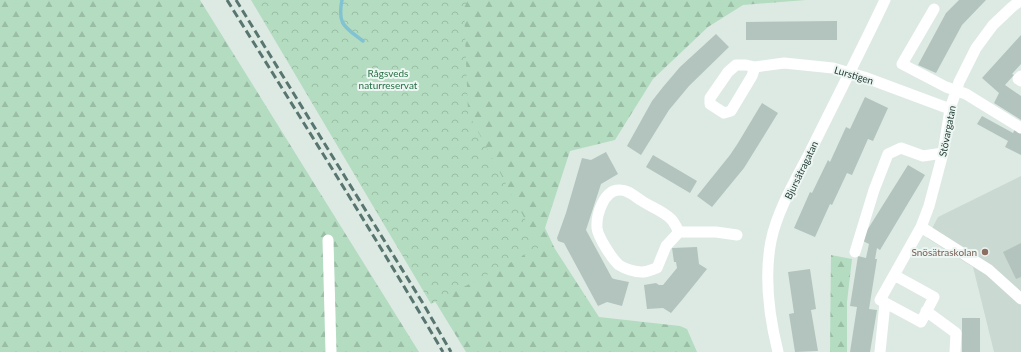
<svg xmlns="http://www.w3.org/2000/svg" width="1021" height="352" viewBox="0 0 1021 352" font-family="Lato,sans-serif">
	<style>
		.built { fill: #cbd9d3 }
		.forest { fill: url(#forest-firs) }
		.park { fill: url(#park-crowns) }
		.lines { fill: none; stroke-linecap: round; stroke-linejoin: round }
		.stream { stroke: #81c3d2; stroke-width: 3.5 }
		.building { fill: #b2c4bd }
		.minor { stroke: #fff; stroke-width: 11 }
		.rail { stroke: #58756f; stroke-width: 3; stroke-dasharray: 8 4; stroke-linecap: butt }
		.education-dot { fill: #8d6e63; stroke: #edf6f2; stroke-width: 1.5 }
		.labels { text-anchor: middle; dominant-baseline: central; stroke-width: 4; stroke-linejoin: round; paint-order: stroke }
		.park-label { font-size: 10px; fill: #277146; stroke: #edf6f2 }
		.street-label { font-size: 10px; fill: #1e3933; stroke: #edf6f2 }
		.education-label { font-size: 10px; fill: #785e54; stroke: #edf6f2; text-anchor: end }
	</style>
	<defs>
		<pattern id="forest-firs" width="22" height="20" patternUnits="userSpaceOnUse"><rect width="22" height="20" fill="#b4dcc0"/><path d="M5 1l3.5 6h-7zM16 11l3.5 6h-7z" fill="#9abea5"/></pattern>
		<pattern id="park-crowns" width="20" height="18" patternUnits="userSpaceOnUse"><rect width="20" height="18" fill="#b4dcc0"/><path d="M2 6a3 3 0 1 1 6 0M12 15a3 3 0 1 1 6 0" fill="none" stroke="#9abea5"/></pattern>
	</defs>
	<rect width="100%" height="100%" fill="#ddeae4"/>
	<path class="built" d="M 1021,176 L 1021,352 L 994,352 L 973,267 L 927,238 L 938,217 Z"/>
	<path class="forest" d="M 0,0 L 200,0 L 419,352 L 0,352 Z
		M 434,0 L 806,0 L 743,5 L 708,27 L 653,79 L 615,140 L 570,151 L 545,228 L 555,249 L 599,317 L 680,326 L 687,329 L 697,352 L 466,352 L 392,231 Z
		M 831,255 L 852,259 L 847,302 L 847,352 L 830,352 Z"/>
	<path class="park" d="M 251,0 L 468,0 L 464,8 L 468,113 L 540,247 L 431,304 Z"/>
	<g class="lines">
		<path class="stream" d="M 342,0 C 337,25 345,27 363,41"/>
	</g>
	<path class="building" d="M 959,0 L 986,0 L 962,25 L 936,73 L 918,65 L 946,13 Z
		M 837,21 L 837,40 L 746,40 L 746,22 Z
		M 716,34 L 729,47 L 689,86 L 669,110 L 641,155 L 627,146 L 652,101 L 663,87 L 680,67 Z
		M 1021,35 L 1021,64 L 1012,74 L 1014,75 L 1005,85 L 1021,96 L 1021,120 L 994,103 L 999,93 L 982,78 Z
		M 865,97 L 888,108 L 873,141 L 868,139 L 852,175 L 847,173 L 832,205 L 830,204 L 815,237 L 794,228 L 810,192 L 812,193 L 828,160 L 830,162 L 846,127 L 850,129 Z
		M 762,103 L 778,113 L 744,168 L 712,207 L 697,196 L 730,155 L 738,143 Z
		M 982,116 L 1013,133 L 1015,129 L 1021,133 L 1021,155 L 1005,147 L 1008,141 L 977,124 Z
		M 606,152 L 618,174 L 601,184 L 586,230 L 612,278 L 614,279 L 629,282 L 622,306 L 607,302 L 598,306 L 564,243 L 558,241 L 557,238 L 566,213 L 582,158 L 591,160 Z
		M 653,155 L 697,181 L 690,193 L 646,167 Z
		M 908,165 L 925,175 L 880,250 L 877,248 L 875,259 L 877,259 L 869,309 L 877,310 L 870,352 L 850,352 L 857,307 L 850,306 L 858,256 L 866,258 L 869,244 L 861,240 Z
		M 1021,243 L 1021,277 L 1016,279 L 1003,252 Z
		M 697,247 L 699,264 L 707,269 L 682,300 L 671,313 L 663,308 L 647,309 L 644,285 L 656,283 L 659,285 L 663,285 L 677,268 L 676,262 L 674,262 L 672,248 Z
		M 810,269 L 816,309 L 811,310 L 818,351 L 795,352 L 789,314 L 794,313 L 788,272 Z
		M 962,318 L 980,318 L 980,352 L 962,352 Z"/>
	<g class="lines">
		<path class="minor" d="M 934,9 L 902,64 L 946,87 L 966,94 L 1021,128
			M 755,67 L 752,76 L 731,111 L 724,113 L 710,104 L 710,98 L 728,72 L 736,65 L 746,65 L 755,67 L 784,63 L 833,68 L 864,77 L 950,109
			M 1021,76 L 1018,79 L 1021,81
			M 921,227 L 989,270 L 1021,299
			M 679,232 C 677,228 674,222 671,219 C 663,211 651,207 642,201 C 635,197 629,190 620,190 C 604,189 596,215 597,228 C 598,237 612,259 619,265 C 625,269 635,272 642,272 C 647,272 653,269 657,268 L 666,246 L 679,232 L 716,232 L 737,235
			M 328,240 L 331,352
			M 855,252 L 874,190 L 888,154 L 901,148 L 923,156 L 943,153
			M 894,275 L 934,297 L 921,322 L 880,300 L 921,227 L 929,206 L 943,153 L 950,109 L 959,82 L 976,48 L 993,25 L 1012,7 L 1021,0
			M 926,311 L 956,333 L 955,352
			M 778,352 C 769,316 764,277 771,241 C 777,211 796,179 810,152 C 835,101 861,51 885,0
			M 880,352 L 885,303"/>
		<path class="rail" d="M 227,0 C 300,117 373,233 443,352
			M 236,0 L 424,305 L 451,352"/>
	</g>
	<circle class="education-dot" cx="985" cy="252" r="4"/>
	<g class="labels">
		<g class="park-label">
			<text x="388" y="73">Rågsveds<tspan x="388" dy="12">naturreservat</tspan></text>
		</g>
		<g class="street-label">
			<text transform="translate(854 75) rotate(17)">Lurstigen</text>
			<text transform="translate(947 131) rotate(-79)">Stövargatan</text>
			<text transform="translate(801 170) rotate(-64)">Bjursätragatan</text>
		</g>
		<g class="education-label">
			<text x="977" y="252">Snösätraskolan</text>
		</g>
	</g>
</svg>
